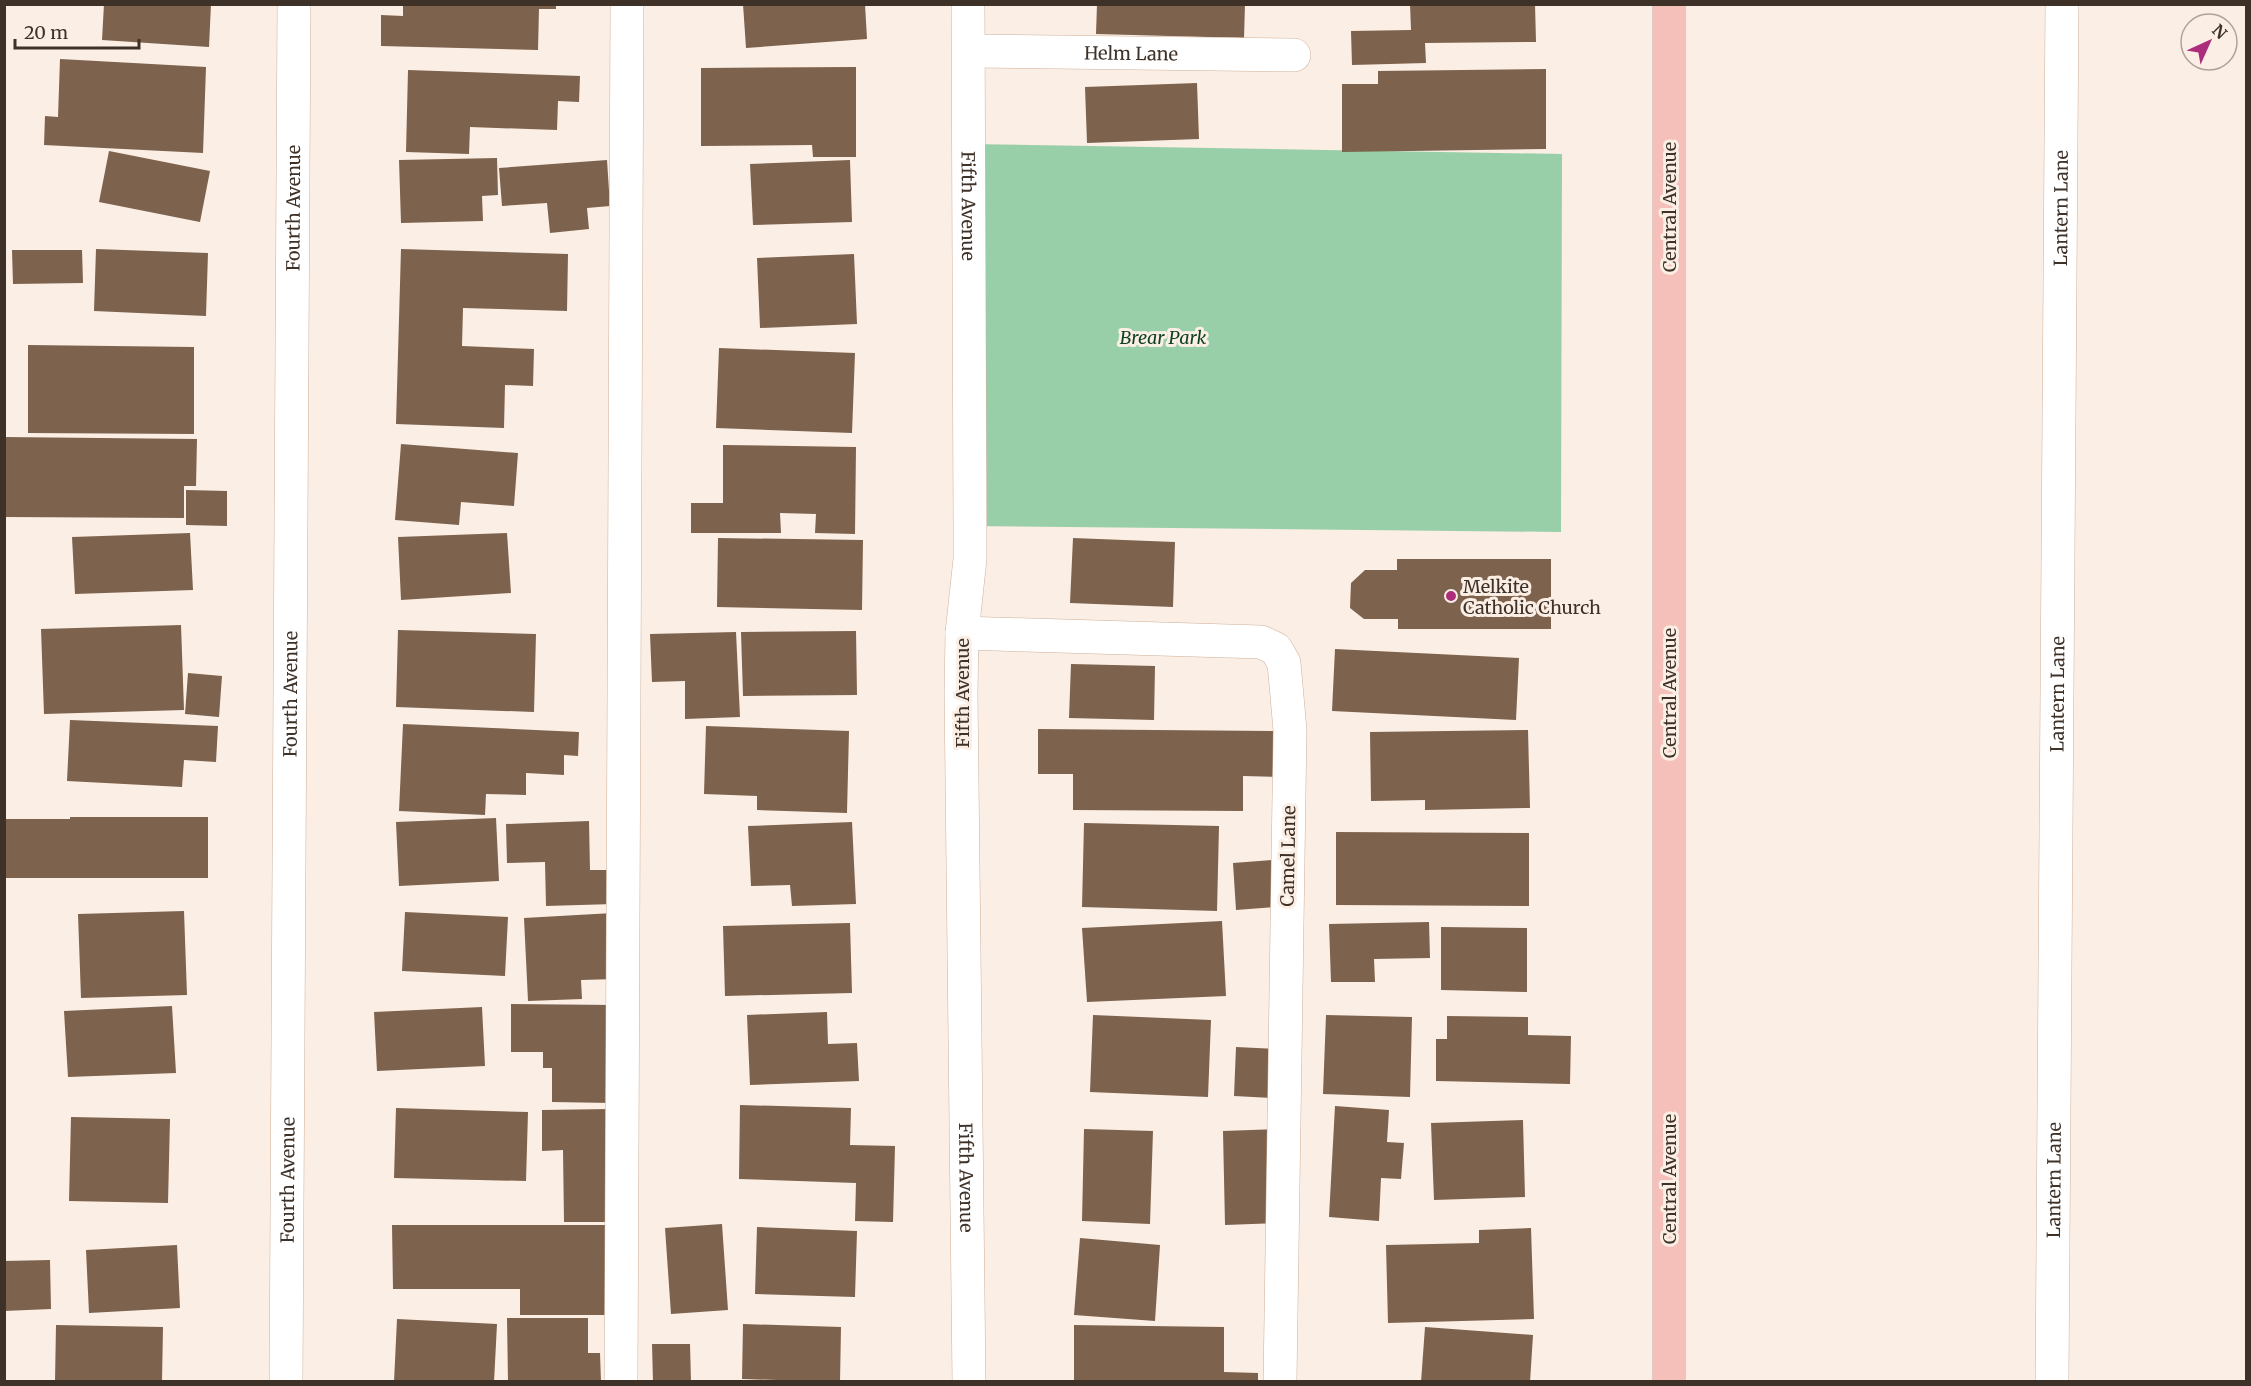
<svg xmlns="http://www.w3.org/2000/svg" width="2251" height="1386" viewBox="0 0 2251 1386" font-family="Merriweather,serif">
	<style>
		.green { fill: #99cfa8 }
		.building { fill: #7d624d }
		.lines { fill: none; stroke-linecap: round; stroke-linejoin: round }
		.minor-casing { stroke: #ceb099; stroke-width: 34 }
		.major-casing { stroke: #d1cecb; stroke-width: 34 }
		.minor { stroke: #fff; stroke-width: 33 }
		.major { stroke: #f5c0b9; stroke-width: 33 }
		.poi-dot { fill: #ac2d7b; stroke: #fbeee4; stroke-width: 2 }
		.labels { text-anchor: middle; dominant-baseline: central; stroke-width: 6; stroke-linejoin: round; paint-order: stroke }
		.street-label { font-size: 18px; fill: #3e3128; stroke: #fbeee4 }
		.park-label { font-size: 18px; font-style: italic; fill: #104124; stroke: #fbeee4 }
		.poi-label { font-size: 18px; fill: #3e3128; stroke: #fbeee4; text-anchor: start }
	</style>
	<rect width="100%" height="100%" fill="#fbeee4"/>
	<path class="green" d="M 969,144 L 1562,154 L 1561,532 L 970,526 Z"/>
	<path class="building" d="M 104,4 L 211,4 L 209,47 L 102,40 Z
		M 403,4 L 556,4 L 556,9 L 539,9 L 538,50 L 381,46 L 381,15 L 403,16 Z
		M 743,4 L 865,4 L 867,39 L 746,48 Z
		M 1097,4 L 1245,4 L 1244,38 L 1096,34 Z
		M 1410,4 L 1535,4 L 1536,42 L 1425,43 L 1426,63 L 1352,65 L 1351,31 L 1411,30 Z
		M 60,59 L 206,67 L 203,153 L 44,145 L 45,116 L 58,117 Z
		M 856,67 L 856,157 L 813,157 L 812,145 L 701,146 L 701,68 Z
		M 1546,69 L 1546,149 L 1342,152 L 1342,84 L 1378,84 L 1378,71 Z
		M 408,70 L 580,76 L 579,102 L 558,101 L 557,130 L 470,127 L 469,154 L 406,152 Z
		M 1197,83 L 1199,139 L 1087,143 L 1085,87 Z
		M 109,151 L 210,171 L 200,222 L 99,202 Z
		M 497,158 L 498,195 L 482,196 L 483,221 L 401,223 L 399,160 Z
		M 607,160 L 610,206 L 587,208 L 589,229 L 550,233 L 547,203 L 502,206 L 499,168 Z
		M 850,160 L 852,222 L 753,225 L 750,164 Z
		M 96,249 L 208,253 L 206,316 L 94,311 Z
		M 401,249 L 568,254 L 567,311 L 463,308 L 462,346 L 534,349 L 533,386 L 505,385 L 504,428 L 396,424 Z
		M 12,250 L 82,250 L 83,283 L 13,284 Z
		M 854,254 L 857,324 L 760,328 L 757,258 Z
		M 28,345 L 194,347 L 194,434 L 28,433 Z
		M 719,348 L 855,353 L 852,433 L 716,428 Z
		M 4,437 L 197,439 L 196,486 L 184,486 L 184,518 L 4,517 Z
		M 401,444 L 518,453 L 514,506 L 461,502 L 459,525 L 395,520 Z
		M 723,445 L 856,447 L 855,534 L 815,533 L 816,514 L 780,513 L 781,533 L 691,533 L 691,503 L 723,503 Z
		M 186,490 L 227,491 L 227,526 L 186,525 Z
		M 190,533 L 193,590 L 75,594 L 72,537 Z
		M 507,533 L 511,593 L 401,600 L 398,537 Z
		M 718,538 L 863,540 L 862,610 L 717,607 Z
		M 1073,538 L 1175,542 L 1173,607 L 1070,603 Z
		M 1397,559 L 1551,559 L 1551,629 L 1398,629 L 1398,619 L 1364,619 L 1350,608 L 1351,583 L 1365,570 L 1397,570 Z
		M 181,625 L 184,710 L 44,714 L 41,629 Z
		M 398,630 L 536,634 L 534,712 L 396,707 Z
		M 856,631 L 857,695 L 743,696 L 741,632 Z
		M 736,632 L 740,717 L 685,719 L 685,681 L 652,682 L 650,634 Z
		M 1335,649 L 1519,658 L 1516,720 L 1332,711 Z
		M 1071,664 L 1155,666 L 1154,720 L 1069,718 Z
		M 188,673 L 222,676 L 219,717 L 185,714 Z
		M 70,720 L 218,726 L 216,762 L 184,760 L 182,787 L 67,781 Z
		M 403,724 L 579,732 L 578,756 L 564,755 L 564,775 L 526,773 L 526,795 L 486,794 L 485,815 L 399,811 Z
		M 706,726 L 849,731 L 847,813 L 757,810 L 757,796 L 704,794 Z
		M 1038,729 L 1278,731 L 1278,777 L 1243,776 L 1243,811 L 1073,810 L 1073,774 L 1038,774 Z
		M 1528,730 L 1530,808 L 1425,810 L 1425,800 L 1371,801 L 1370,732 Z
		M 70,817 L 208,817 L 208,878 L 4,878 L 4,819 L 70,819 Z
		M 496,818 L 499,881 L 399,886 L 396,822 Z
		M 589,821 L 590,870 L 613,870 L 614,904 L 546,906 L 545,862 L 507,863 L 506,824 Z
		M 852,822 L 856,904 L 792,906 L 790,885 L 751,886 L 748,826 Z
		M 1084,823 L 1219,826 L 1217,911 L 1082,907 Z
		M 1336,832 L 1529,833 L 1529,906 L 1336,905 Z
		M 1272,860 L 1275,907 L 1236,910 L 1233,863 Z
		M 184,911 L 187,995 L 81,998 L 78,914 Z
		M 405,912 L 508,917 L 505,976 L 402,971 Z
		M 613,913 L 616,979 L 581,980 L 582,999 L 528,1001 L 524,918 Z
		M 1222,921 L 1226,996 L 1087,1002 L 1082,928 Z
		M 1429,922 L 1430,958 L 1374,959 L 1375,982 L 1331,982 L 1329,924 Z
		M 850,923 L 852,993 L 725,996 L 723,926 Z
		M 1441,927 L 1527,928 L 1527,992 L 1441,990 Z
		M 511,1004 L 614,1005 L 613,1103 L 552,1102 L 552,1068 L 543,1068 L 543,1052 L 511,1052 Z
		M 172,1006 L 176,1073 L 68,1077 L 64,1011 Z
		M 482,1007 L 485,1066 L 377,1071 L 374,1012 Z
		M 827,1012 L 828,1044 L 857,1043 L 859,1081 L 750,1085 L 747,1015 Z
		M 1093,1015 L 1211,1020 L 1208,1097 L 1090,1092 Z
		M 1326,1015 L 1412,1017 L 1410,1097 L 1323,1094 Z
		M 1447,1016 L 1528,1017 L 1528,1035 L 1571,1036 L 1570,1084 L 1436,1081 L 1436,1039 L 1447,1039 Z
		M 1236,1047 L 1275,1049 L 1273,1098 L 1234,1096 Z
		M 740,1105 L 851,1108 L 850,1145 L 895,1146 L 893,1222 L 855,1221 L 856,1183 L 739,1179 Z
		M 1335,1106 L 1389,1110 L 1387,1142 L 1404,1143 L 1401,1179 L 1381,1178 L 1379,1221 L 1329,1217 Z
		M 396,1108 L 528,1112 L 526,1181 L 394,1178 Z
		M 611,1109 L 612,1222 L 564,1222 L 563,1150 L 542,1151 L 542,1110 Z
		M 71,1117 L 170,1119 L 168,1203 L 69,1201 Z
		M 1523,1120 L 1525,1197 L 1434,1200 L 1431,1123 Z
		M 1084,1129 L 1153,1131 L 1150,1224 L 1082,1221 Z
		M 1279,1129 L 1281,1223 L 1225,1225 L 1223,1131 Z
		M 722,1224 L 728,1310 L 671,1314 L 665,1228 Z
		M 392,1225 L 605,1225 L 605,1315 L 520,1315 L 520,1289 L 393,1289 Z
		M 757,1227 L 857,1231 L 855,1297 L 755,1294 Z
		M 1531,1228 L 1534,1319 L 1388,1323 L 1386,1245 L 1479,1243 L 1479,1230 Z
		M 1080,1238 L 1160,1245 L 1155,1321 L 1074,1315 Z
		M 177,1245 L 180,1308 L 89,1313 L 86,1250 Z
		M 50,1260 L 51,1309 L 4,1311 L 4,1261 Z
		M 507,1318 L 588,1318 L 588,1353 L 600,1353 L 601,1382 L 508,1382 Z
		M 397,1319 L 497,1324 L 494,1382 L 394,1382 Z
		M 743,1324 L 841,1327 L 840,1382 L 742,1379 Z
		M 56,1325 L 163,1327 L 162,1382 L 55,1382 Z
		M 1074,1325 L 1224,1327 L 1224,1372 L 1258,1373 L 1258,1382 L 1074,1382 Z
		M 1425,1327 L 1533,1335 L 1530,1382 L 1421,1382 Z
		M 652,1344 L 690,1344 L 691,1382 L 653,1382 Z"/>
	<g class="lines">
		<g class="minor-casing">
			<g id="minor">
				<path id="s1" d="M 968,4 L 970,526 L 970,559 L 962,633 L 961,693 L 969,1382"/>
				<path id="s2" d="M 969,51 L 1294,55"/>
				<path d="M 962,633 L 1261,642 L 1276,649 L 1284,663 L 1290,730 L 1280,1382"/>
				<path id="s3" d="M 286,1382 L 294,4"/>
				<path d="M 621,1382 L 627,4"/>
				<path id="s4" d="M 2052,1382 L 2062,4"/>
			</g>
		</g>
		<g class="major-casing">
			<path id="major" d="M 1669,4 L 1669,1382"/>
		</g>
		<use href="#minor" class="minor"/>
		<use href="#major" class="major"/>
	</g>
	<circle class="poi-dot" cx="1451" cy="596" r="6"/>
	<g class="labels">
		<g class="street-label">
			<text stroke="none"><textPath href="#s2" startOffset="162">Helm Lane</textPath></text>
			<text stroke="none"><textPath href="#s3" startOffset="1174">Fourth Avenue</textPath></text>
			<text stroke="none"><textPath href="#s1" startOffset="202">Fifth Avenue</textPath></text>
			<text transform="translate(1669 207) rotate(-90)">Central Avenue</text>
			<text stroke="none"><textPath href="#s4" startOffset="1174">Lantern Lane</textPath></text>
			<text stroke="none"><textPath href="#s3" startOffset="688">Fourth Avenue</textPath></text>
			<text transform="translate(962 693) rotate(-90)">Fifth Avenue</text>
			<text transform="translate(1669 693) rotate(-90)">Central Avenue</text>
			<text stroke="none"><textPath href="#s4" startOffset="688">Lantern Lane</textPath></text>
			<text transform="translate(1288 856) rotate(-89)">Camel Lane</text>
			<text stroke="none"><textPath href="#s3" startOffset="202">Fourth Avenue</textPath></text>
			<text stroke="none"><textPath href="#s1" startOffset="1174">Fifth Avenue</textPath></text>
			<text transform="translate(1669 1179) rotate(-90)">Central Avenue</text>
			<text stroke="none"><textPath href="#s4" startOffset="202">Lantern Lane</textPath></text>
		</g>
		<g class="park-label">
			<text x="1163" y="337">Brear Park</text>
		</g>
		<g class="poi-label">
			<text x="1463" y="586">Melkite<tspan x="1463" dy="21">Catholic Church</tspan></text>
		</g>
	</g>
	<rect width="2251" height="1386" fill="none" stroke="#3e3128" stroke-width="12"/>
	<g transform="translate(2209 42) rotate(45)"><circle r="28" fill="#fbeee4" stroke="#afa299" stroke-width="1.5"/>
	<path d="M0-4.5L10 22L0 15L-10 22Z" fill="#ac2d7b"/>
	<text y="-9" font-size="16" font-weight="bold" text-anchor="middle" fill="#3e3128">N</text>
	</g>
	<path d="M15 39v9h124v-9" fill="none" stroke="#3e3128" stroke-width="3"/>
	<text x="24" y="39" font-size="18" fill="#3e3128" stroke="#fbeee4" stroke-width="4.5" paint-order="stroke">20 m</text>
</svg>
